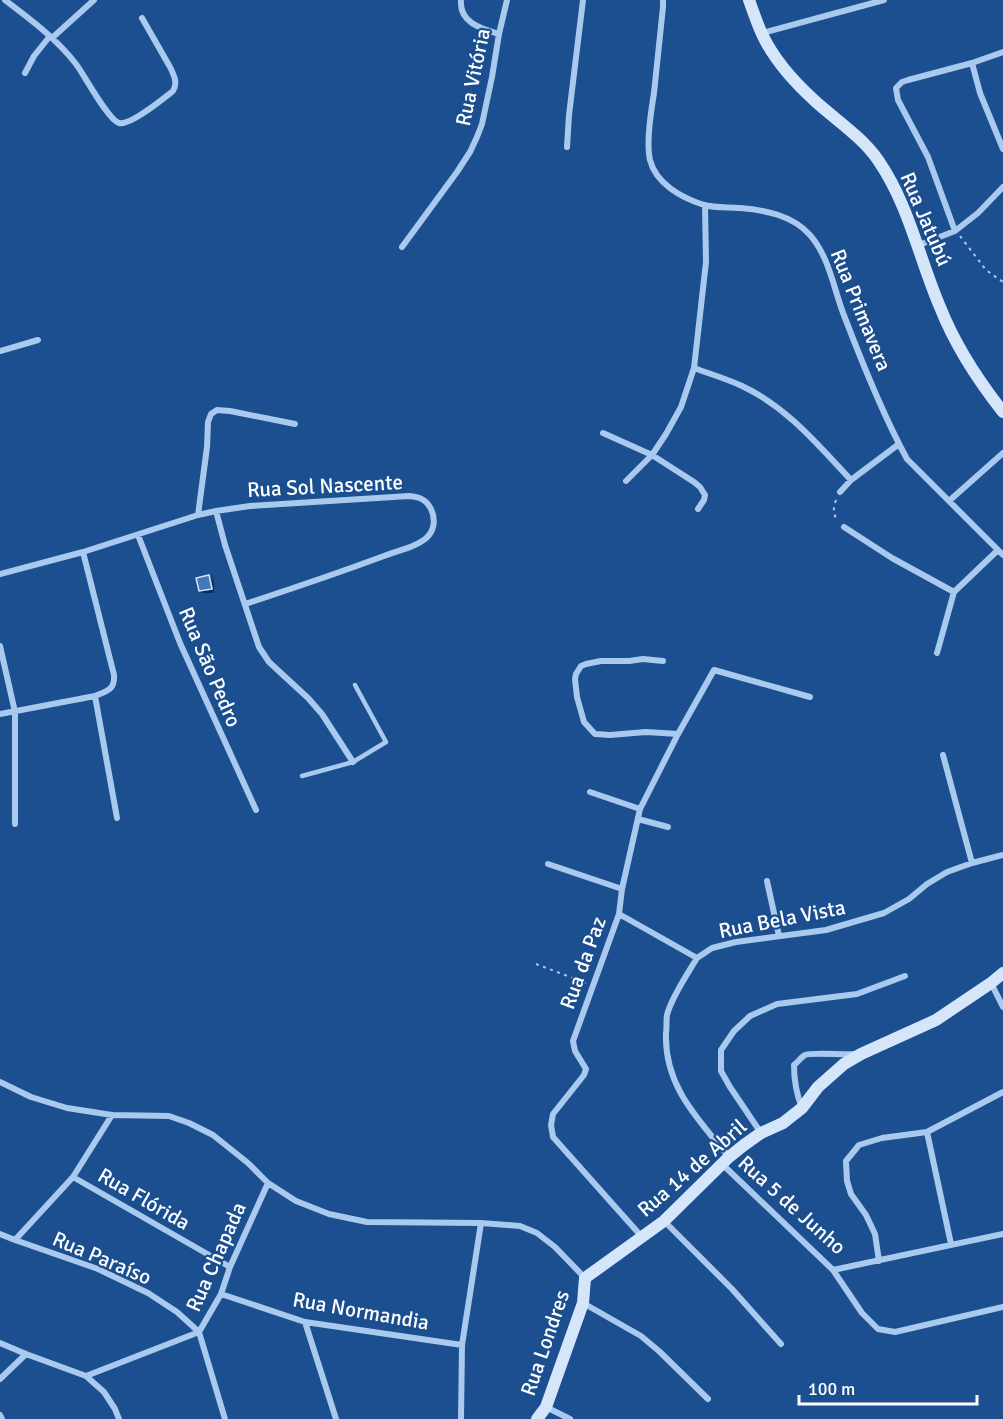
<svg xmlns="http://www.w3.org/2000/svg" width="1003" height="1419" viewBox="0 0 1003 1419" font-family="Signika,sans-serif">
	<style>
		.building { fill: #4478b7; stroke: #cfe3fa; stroke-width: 1.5; filter: url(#shadow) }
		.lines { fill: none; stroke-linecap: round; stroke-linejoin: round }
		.path { stroke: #a9c9ee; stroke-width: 2; stroke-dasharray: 3 4.5; stroke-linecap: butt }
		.lane { stroke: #a9c9ee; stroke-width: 4.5 }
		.street { stroke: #a9c9ee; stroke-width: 6 }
		.secondary { stroke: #d6e6fa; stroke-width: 12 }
		.labels { text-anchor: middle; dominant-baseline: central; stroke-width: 4.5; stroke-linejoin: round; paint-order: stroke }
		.street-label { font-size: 21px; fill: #fff; stroke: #1b4f8f }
	</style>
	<defs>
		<filter id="shadow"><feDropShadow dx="4" dy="4" stdDeviation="3" flood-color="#0009"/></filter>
	</defs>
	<rect width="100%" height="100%" fill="#1b4f8f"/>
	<path class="building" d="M 209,575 L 212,589 L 199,591 L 196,578 Z"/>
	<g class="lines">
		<path class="path" d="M 960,236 L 986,270 L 1003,282
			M 836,500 C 833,508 833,513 837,520
			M 536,964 L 586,983"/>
		<path class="lane" d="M 302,776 L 353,762 L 386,742 L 355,685"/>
		<path class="street" d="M 5,0 C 30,19 57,39 76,64 C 85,76 108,120 119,123 C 130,126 164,98 173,91 C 178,83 174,75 170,67 L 142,18
			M 461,0 C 459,23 482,29 499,34
			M 663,0 L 663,7 C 660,36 657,64 654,93 C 651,112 646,142 650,160 C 656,184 682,198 704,205 C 715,208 729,207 740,208 C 765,210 792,215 810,235 C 830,258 834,291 845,318 C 863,365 883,415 907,459 L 1003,555
			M 762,33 L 884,0
			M 52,38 L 94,0
			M 972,63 L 980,93 L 1003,149
			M 25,73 L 34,56 L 50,36
			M 567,147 L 569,115 L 583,0
			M 955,231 L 928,157 L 898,100 L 896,88 L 902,82 L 908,80 L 972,63 L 1003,52
			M 919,245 L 955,231 L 978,213 L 1003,187
			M 402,247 L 457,172 L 470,152 L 477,137 L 482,124 L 492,77 L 499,34 L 507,0
			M 0,351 L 38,340
			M 694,368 C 710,374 727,379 742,386 C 787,407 818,445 851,480
			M 603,433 L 652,455 L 694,482 L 700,487 L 705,495 L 704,500 L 698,509
			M 626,481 L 652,455 L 666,434 L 681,407 L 694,368 L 706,262 L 705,205
			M 840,492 L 851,480 L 899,444
			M 949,501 L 1003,453
			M 216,511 L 225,545 L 259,647 L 269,662 L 308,698 L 322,714 L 353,762
			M 198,515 L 207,447 L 208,422 L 211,414 L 217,410 L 230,411 L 295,424
			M 844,527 L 892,558 L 954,592
			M 138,535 L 180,643 L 256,810
			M 0,574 L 83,552 L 198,515 L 216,511 L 250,506 L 409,496 C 419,497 426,499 431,509 C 435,517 435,528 429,535 C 421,546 396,551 384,556 C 338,573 291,589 245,604
			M 0,646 L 15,712 L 15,824
			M 937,653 L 954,592 L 998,550
			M 663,661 L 643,659 L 629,661 L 601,661 L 586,664 L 581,666 L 576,674 L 575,679 L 577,697 L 584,722 L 595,734 L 610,735 L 646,732 L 678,734
			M 95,696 L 117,818
			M 0,714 L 95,696 C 107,691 115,690 114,675 L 83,552
			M 943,755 L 972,863
			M 590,792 L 640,809
			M 638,819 L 668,827
			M 548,864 L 622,889
			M 767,881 L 779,936
			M 619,914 L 697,958 L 712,948 L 736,942 L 826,930 L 884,913 L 909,899 L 927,884 L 947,872 L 972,863 L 1003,855
			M 697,958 C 688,973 671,998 667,1015 C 666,1021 667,1027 666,1033 C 664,1086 698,1119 729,1157
			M 991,983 L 1003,1007
			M 0,1082 L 31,1097 L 67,1108 L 112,1115 L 169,1116 L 189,1123 L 213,1135 L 248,1163 L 268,1183 L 296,1201 L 329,1214 L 367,1222 L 481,1223 L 520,1226 L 537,1233 L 555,1247 L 585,1278
			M 802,1108 C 796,1093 794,1081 794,1065 C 798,1062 801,1057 805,1055 C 810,1052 845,1055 854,1054
			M 927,1132 L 951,1244
			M 761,1133 L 730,1087 L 721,1071 L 721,1050 L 734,1031 L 750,1016 L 777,1004 L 857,994 L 905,976
			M 722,1164 L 833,1270 L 862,1313 L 878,1329 L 895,1332 L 1003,1307
			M 73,1177 L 230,1267
			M 664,1221 L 732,1289 L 781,1344
			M 0,1234 L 15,1240 L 98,1269 L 148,1293 L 177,1312 L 199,1332 L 225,1419
			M 642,1237 L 553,1137 L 551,1125 L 553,1114 L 584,1075 L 586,1069 L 575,1051 L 573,1041 L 619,914 L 622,889 L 640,809 L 678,734 L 714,670 L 810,697
			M 15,1240 L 73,1177 L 112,1115
			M 879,1261 L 875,1234 L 866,1215 L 851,1194 L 847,1181 L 846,1161 L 859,1145 L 882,1138 L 927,1132 L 1003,1092
			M 833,1270 L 1003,1234
			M 221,1294 L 305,1322 L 462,1345
			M 583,1303 L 641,1336 L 660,1352 L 708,1399
			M 305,1322 L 336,1419
			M 0,1343 L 26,1354 L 86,1376 L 104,1392 L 115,1409 L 119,1419
			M 86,1376 L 199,1332 L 221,1294 L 230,1267 L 268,1183
			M 0,1379 L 26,1354
			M 546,1407 L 570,1419
			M 0,1415 L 2,1419
			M 461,1419 L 462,1345 L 481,1223"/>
		<path class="secondary" d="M 749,0 C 753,11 757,23 762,34 C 774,60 794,82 815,101 C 836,120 862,137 878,160 C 909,205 919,258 940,307 C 955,345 977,379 1003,412
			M 537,1419 L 546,1407 L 583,1303 L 585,1278 L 664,1221 L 729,1157 L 744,1145 L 761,1133 L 783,1123 L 802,1108 L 818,1087 L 844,1064 L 861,1054 L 936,1020 L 991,983 L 1003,973"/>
	</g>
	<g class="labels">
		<g class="street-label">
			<text transform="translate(473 77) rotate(-78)">Rua Vitória</text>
			<text transform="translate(926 219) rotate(67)">Rua Jatubú</text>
			<text transform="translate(861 310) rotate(68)">Rua Primavera</text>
			<text transform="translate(325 486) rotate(-3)">Rua Sol Nascente</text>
			<text transform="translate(210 667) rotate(67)">Rua São Pedro</text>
			<text transform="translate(782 919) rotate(-11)">Rua Bela Vista</text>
			<text transform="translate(583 963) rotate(-70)">Rua da Paz</text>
			<text transform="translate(692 1168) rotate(-41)">Rua 14 de Abril</text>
			<text transform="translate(144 1199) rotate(30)">Rua Flórida</text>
			<text transform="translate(792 1205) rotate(42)">Rua 5 de Junho</text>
			<text transform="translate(216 1257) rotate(-66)">Rua Chapada</text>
			<text transform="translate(102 1258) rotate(23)">Rua Paraíso</text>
			<text transform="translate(361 1311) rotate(10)">Rua Normandia</text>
			<text transform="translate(545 1343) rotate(-71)">Rua Londres</text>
		</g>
	</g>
	<path d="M799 1395v9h178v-9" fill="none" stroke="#ffffff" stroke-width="3"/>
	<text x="808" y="1395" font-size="18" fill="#ffffff" stroke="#1b4f8f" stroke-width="4.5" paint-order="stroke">100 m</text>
</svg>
